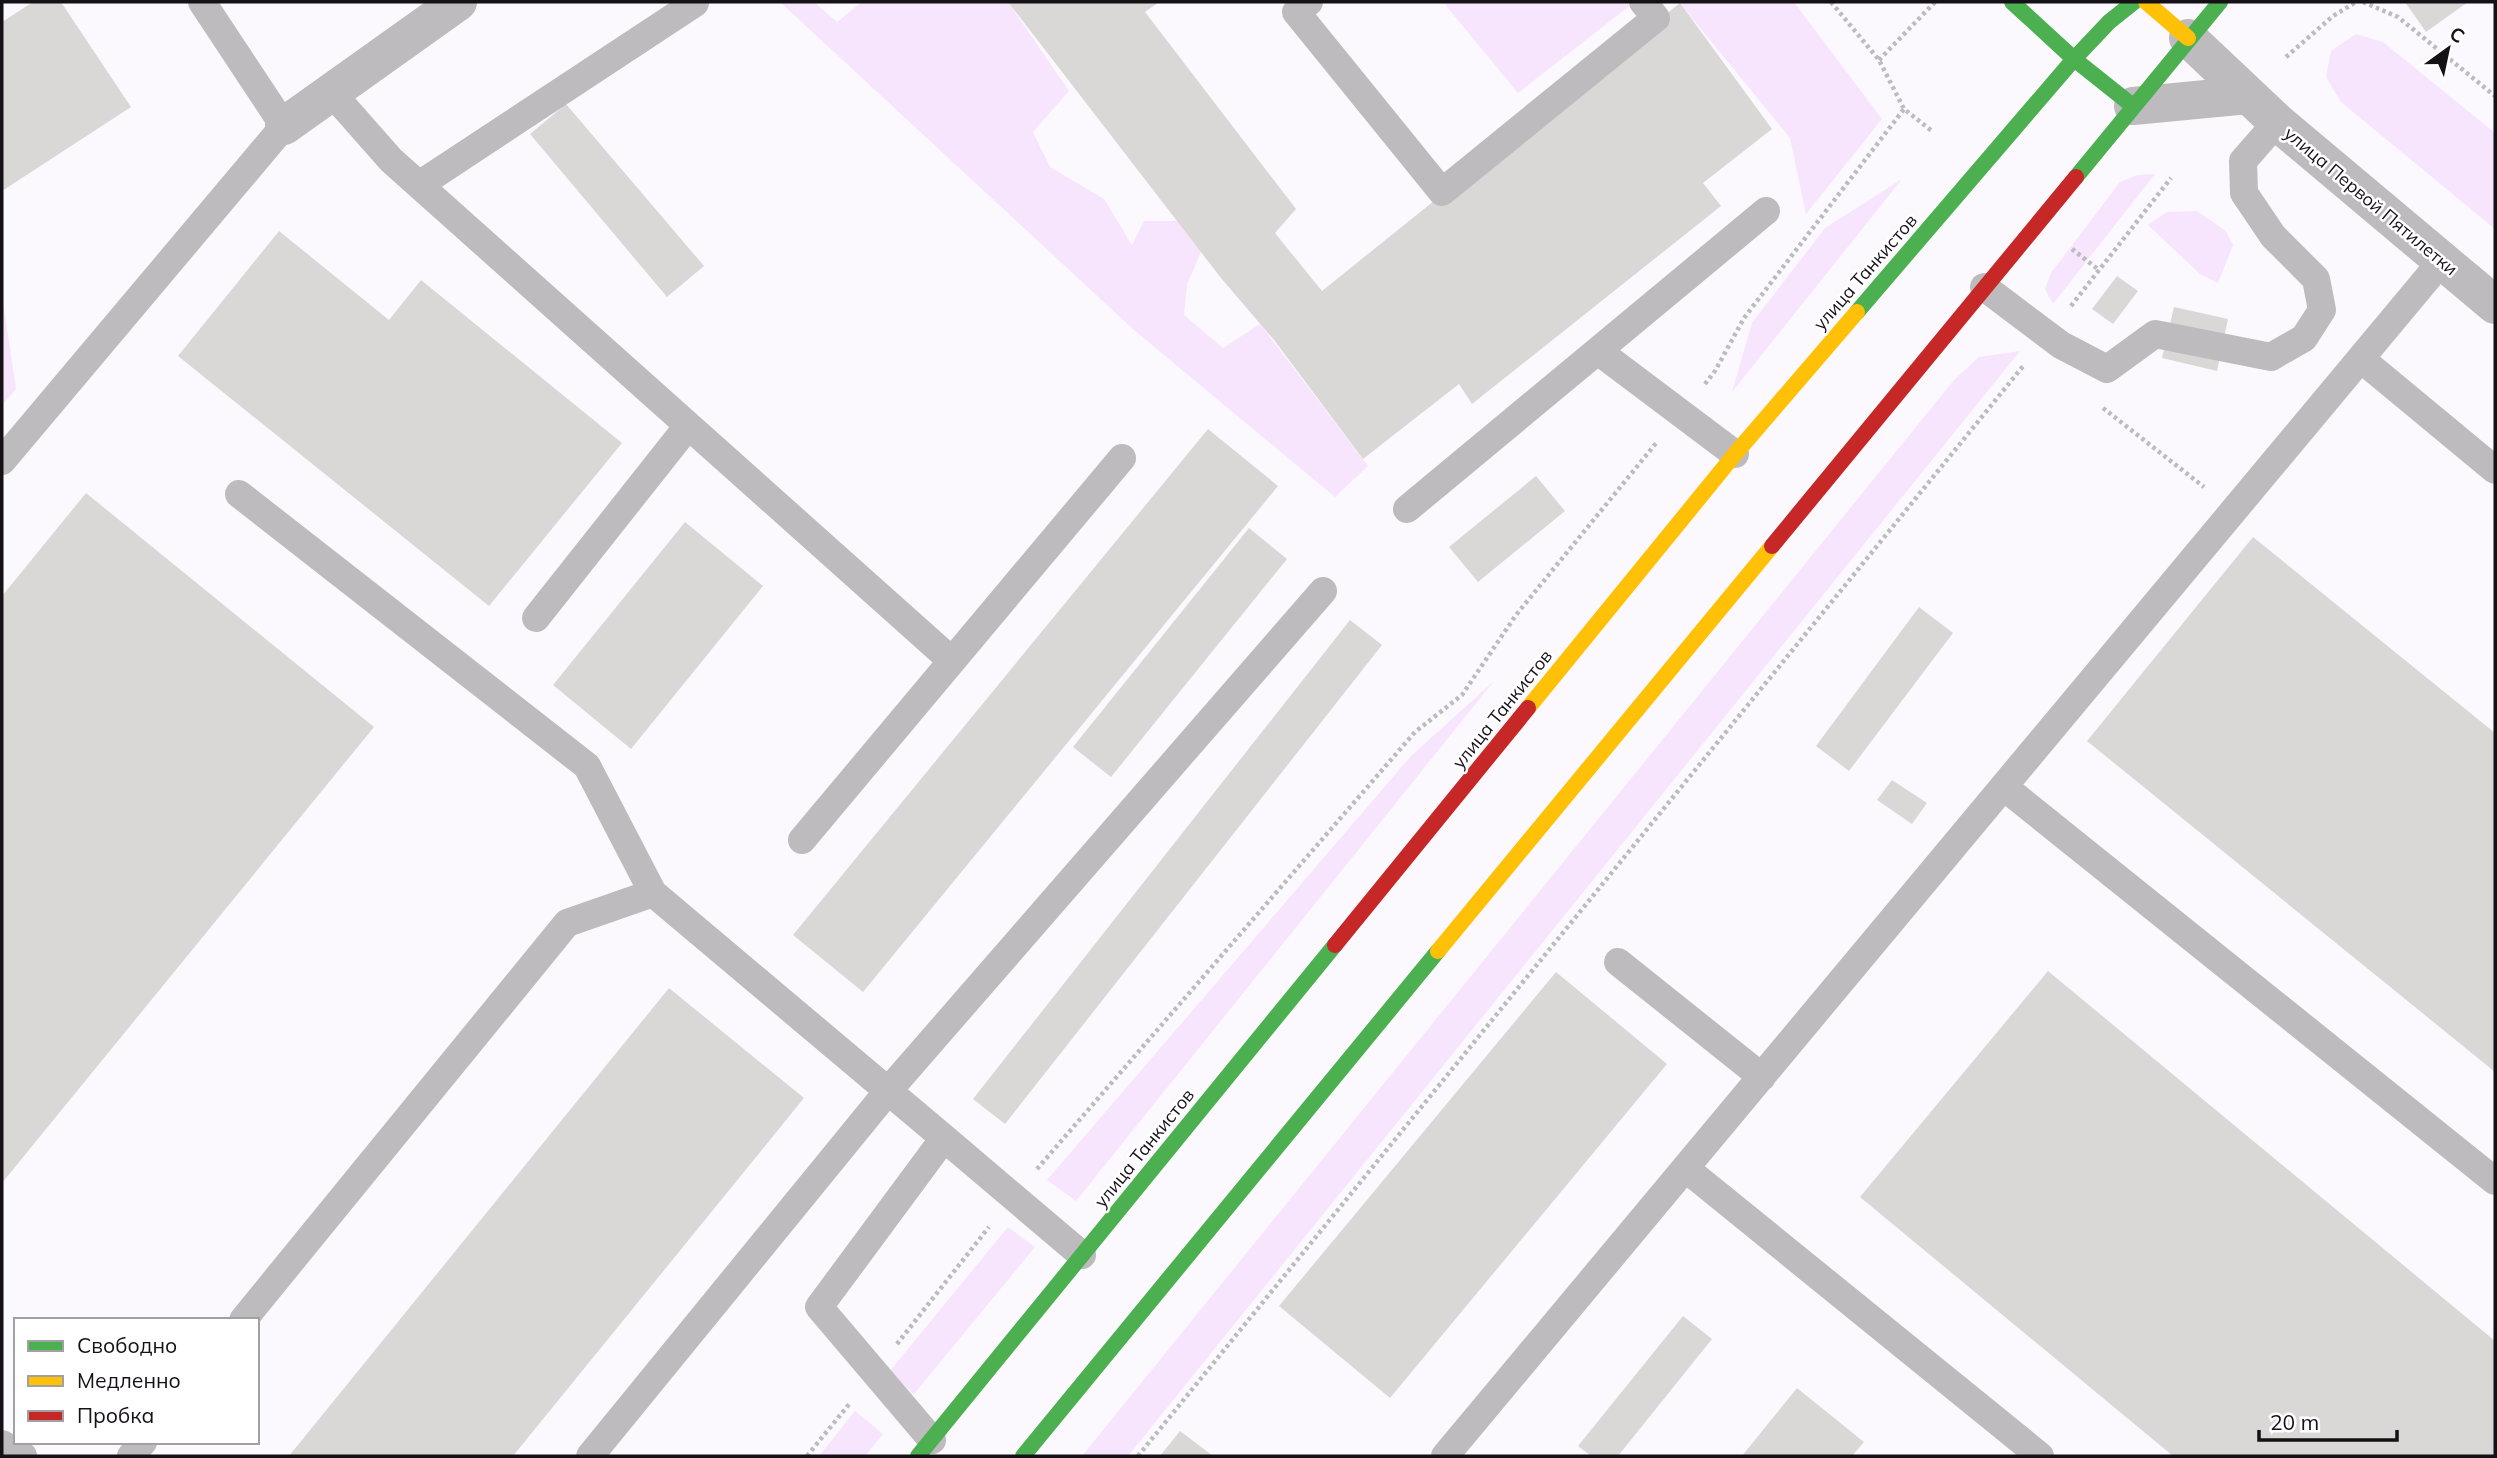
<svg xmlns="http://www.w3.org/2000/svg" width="2497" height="1458" viewBox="0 0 2497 1458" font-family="Mulish,sans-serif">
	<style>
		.green { fill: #f7e5fd }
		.building { fill: #dad8d6 }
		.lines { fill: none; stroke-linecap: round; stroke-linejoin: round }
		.path { stroke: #bcbbbd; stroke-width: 4.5; stroke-dasharray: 3.5 3.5; stroke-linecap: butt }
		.lane { stroke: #bdbbbe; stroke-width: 28 }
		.street { stroke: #bdbbbe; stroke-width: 38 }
		.fast { stroke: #4caf50; stroke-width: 16 }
		.slow { stroke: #ffc107; stroke-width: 16 }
		.jam { stroke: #c62828; stroke-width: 16 }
		.labels { text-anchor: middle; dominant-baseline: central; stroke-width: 5; stroke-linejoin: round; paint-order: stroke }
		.street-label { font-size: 18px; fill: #151117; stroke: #fff }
	</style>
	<rect width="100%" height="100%" fill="#fbf9fd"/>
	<path class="green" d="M 780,2 L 814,2 L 837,22 L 862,2 L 1008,2 L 1069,91 L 1033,132 L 1050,167 L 1104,199 L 1132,245 L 1144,221 L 1178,221 L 1201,252 L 1187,285 L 1184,315 L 1223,348 L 1260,324 L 1368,466 L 1335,497 L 1134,330 Z
		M 1443,2 L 1630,2 L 1632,4 L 1518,93 Z
		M 1679,2 L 1794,2 L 1882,119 L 1806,214 L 1790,138 Z
		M 2356,34 L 2383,42 L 2495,133 L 2495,229 L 2341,102 L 2326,77 L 2331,51 Z
		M 2155,174 L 2053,304 L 2045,289 L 2051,273 L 2120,182 L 2137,175 Z
		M 1902,179 L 1732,392 L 1752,323 L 1825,228 Z
		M 2197,211 L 2226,231 L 2233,245 L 2218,283 L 2200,274 L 2148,225 L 2167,212 Z
		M 2,295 L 16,389 L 2,405 Z
		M 2020,351 L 1128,1456 L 1082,1456 L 1954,380 L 1979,357 Z
		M 1494,681 L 1076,1201 L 1047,1180 L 1411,756 Z
		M 1008,1227 L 1035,1247 L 914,1394 L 889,1372 Z
		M 855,1411 L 883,1434 L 865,1456 L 819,1456 Z"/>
	<path class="building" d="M 33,2 L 61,2 L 131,107 L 2,191 L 2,22 Z
		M 1008,2 L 1159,2 L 1145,12 L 1296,209 L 1275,233 L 1322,291 L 1680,3 L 1772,129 L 1703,183 L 1721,206 L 1472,404 L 1459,384 L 1363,459 L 1274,340 L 1221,278 Z
		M 2405,2 L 2468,2 L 2426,32 Z
		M 566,104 L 704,266 L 667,297 L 530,134 Z
		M 279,231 L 389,320 L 421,280 L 622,443 L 489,606 L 178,356 Z
		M 2117,276 L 2138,291 L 2113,324 L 2092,309 Z
		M 2174,307 L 2228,319 L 2217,371 L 2162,358 Z
		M 1208,429 L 1278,486 L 863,992 L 793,935 Z
		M 1536,476 L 1565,511 L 1478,582 L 1449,547 Z
		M 86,493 L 374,727 L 2,1183 L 2,596 Z
		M 685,522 L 763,586 L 631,749 L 553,685 Z
		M 1249,528 L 1287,559 L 1111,777 L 1073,747 Z
		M 2253,537 L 2495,733 L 2495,1072 L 2087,741 Z
		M 1919,607 L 1953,633 L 1849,771 L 1816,746 Z
		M 1350,620 L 1382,645 L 1005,1124 L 973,1099 Z
		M 1892,780 L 1927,803 L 1912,824 L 1877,800 Z
		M 2048,971 L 2495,1341 L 2495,1456 L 2173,1456 L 1860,1197 Z
		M 1556,972 L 1667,1064 L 1390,1398 L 1279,1306 Z
		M 669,988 L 804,1098 L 513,1456 L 289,1456 Z
		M 1683,1316 L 1712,1339 L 1618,1456 L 1591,1456 L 1578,1446 Z
		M 1797,1388 L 1864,1442 L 1852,1456 L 1742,1456 Z
		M 1180,1431 L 1213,1456 L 1160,1456 Z"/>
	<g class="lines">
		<path class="path" d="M 1831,2 L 1879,60 L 1904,109 L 1932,131
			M 2363,2 L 2398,17 L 2495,96
			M 2286,57 L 2333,16 L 2356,2
			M 1879,60 L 1935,2
			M 2072,249 L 2099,270
			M 2071,306 L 2171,178
			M 1705,384 L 1715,371 L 1744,318 L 1904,109
			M 2103,408 L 2204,487
			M 1037,1169 L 1415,732 L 1462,695 L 1516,615 L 1657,442
			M 897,1344 L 989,1227
			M 807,1456 L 850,1403
			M 1138,1456 L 2024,365"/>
		<path class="lane" d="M 1309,2 L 1296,12 L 1442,192 L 1656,18 L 1643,2
			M 331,92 L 391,160 L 952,661
			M 419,185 L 695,3
			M 1984,287 L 2061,345 L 2107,369 L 2155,334 L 2271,357 L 2304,338 L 2322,310 L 2316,279 L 2273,236 L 2244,193 L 2243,161 L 2277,122
			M 1598,351 L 1735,454
			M 2361,359 L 2495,470
			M 2,461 L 284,126 L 202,2
			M 239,494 L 587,766 L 653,893 L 944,1138
			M 1407,509 L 1766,211
			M 536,618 L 688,426
			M 2004,787 L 2495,1181
			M 802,840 L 1122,458
			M 1618,962 L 1762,1077
			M 1685,1168 L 2040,1456
			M 243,1320 L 567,923 L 653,893
			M 932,1440 L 819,1307 L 944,1138 L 1082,1255
			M 2,1444 L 23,1456
			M 131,1456 L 143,1442
			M 590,1456 L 888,1091 L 1323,591
			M 1445,1456 L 2441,262"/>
		<path class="street" d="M 2188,38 L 2277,122 L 2495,305
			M 2133,106 L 2248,95
			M 284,126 L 458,2"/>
		<path class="fast" d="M 2012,2 L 2074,59 L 2133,106
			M 2076,177 L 2220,2
			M 1857,312 L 2074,59 L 2109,22 L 2134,2
			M 918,1456 L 1335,945
			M 1023,1456 L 1438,951"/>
		<path class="slow" d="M 2146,2 L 2188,38
			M 1528,708 L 1735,454 L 1857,312
			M 1438,951 L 1772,546"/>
		<path class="jam" d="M 1772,546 L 2076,177
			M 1335,945 L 1528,708"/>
	</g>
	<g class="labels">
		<g class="street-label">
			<text transform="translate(2371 201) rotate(40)">улица Первой Пятилетки</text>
			<text transform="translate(1865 272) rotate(-49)">улица Танкистов</text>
			<text transform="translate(1502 709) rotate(-51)">улица Танкистов</text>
			<text transform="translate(1144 1148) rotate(-51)">улица Танкистов</text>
		</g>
	</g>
	<rect width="2497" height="1458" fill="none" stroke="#151117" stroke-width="7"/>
	<rect x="14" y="1318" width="245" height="126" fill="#ffffff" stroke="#a1a0a2" stroke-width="2"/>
	<rect x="28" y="1341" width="35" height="10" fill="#4caf50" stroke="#a1a0a2" stroke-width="2"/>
	<text x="77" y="1353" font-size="21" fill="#151117">Свободно</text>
	<rect x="28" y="1376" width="35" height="10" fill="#ffc107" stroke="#a1a0a2" stroke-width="2"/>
	<text x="77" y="1388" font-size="21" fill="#151117">Медленно</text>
	<rect x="28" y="1411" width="35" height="10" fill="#c62828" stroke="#a1a0a2" stroke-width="2"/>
	<text x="77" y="1423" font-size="21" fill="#151117">Пробка</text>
	<g transform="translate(2448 49) rotate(33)" stroke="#ffffff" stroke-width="5" paint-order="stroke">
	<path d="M0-5L12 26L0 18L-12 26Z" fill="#151117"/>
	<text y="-10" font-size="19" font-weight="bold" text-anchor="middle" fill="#151117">С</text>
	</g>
	<path d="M2259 1430v10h138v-10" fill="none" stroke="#151117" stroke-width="3.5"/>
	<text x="2270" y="1430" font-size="21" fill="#151117" stroke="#ffffff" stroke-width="5" paint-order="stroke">20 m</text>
</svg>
